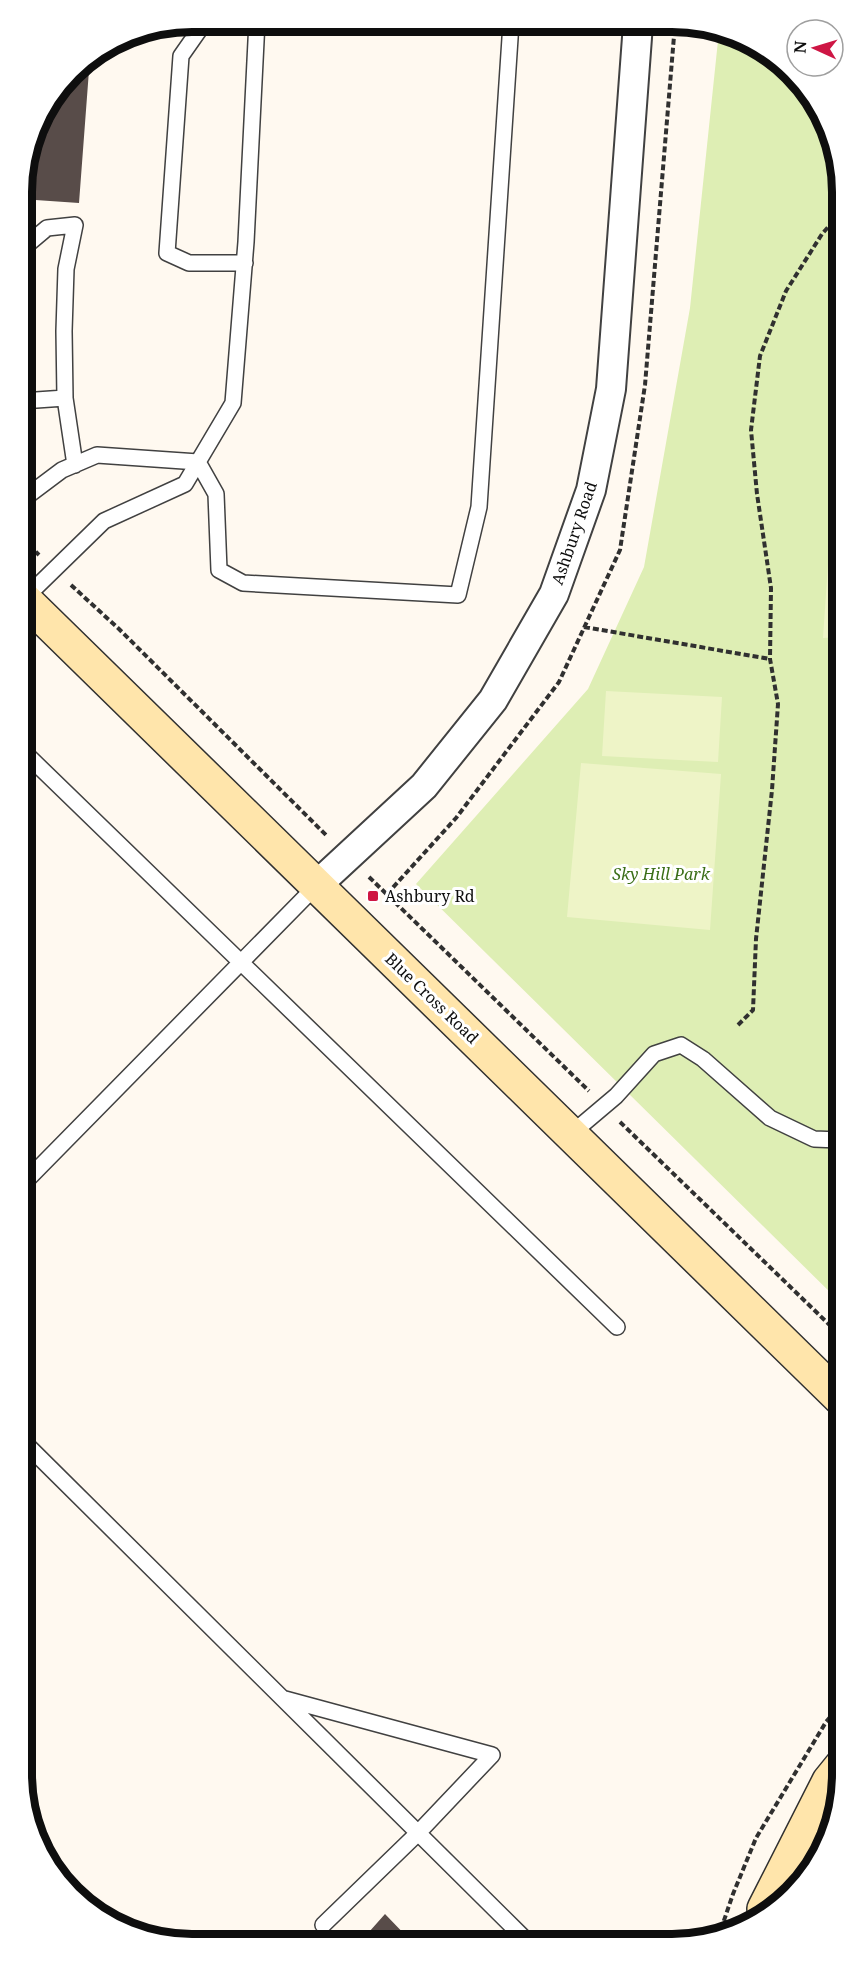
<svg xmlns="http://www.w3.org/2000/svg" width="863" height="1966" viewBox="0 0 863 1966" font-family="'Noto Serif',serif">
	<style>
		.green { fill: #deeeb4 }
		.pitch { fill: #eef4c7 }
		.building { fill: #584c49 }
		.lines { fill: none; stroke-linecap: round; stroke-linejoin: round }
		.lane-casing { stroke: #414141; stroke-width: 18 }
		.street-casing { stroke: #414141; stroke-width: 32 }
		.secondary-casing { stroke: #303030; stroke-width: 36 }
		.path { stroke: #303030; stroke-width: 4; stroke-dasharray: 6 3; stroke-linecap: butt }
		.lane { stroke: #fff; stroke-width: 15 }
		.street { stroke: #fff; stroke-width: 28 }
		.secondary { stroke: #ffe5ab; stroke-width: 33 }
		.poi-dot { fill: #ce1644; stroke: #fff; stroke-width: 2 }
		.labels { text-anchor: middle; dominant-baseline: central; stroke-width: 6; stroke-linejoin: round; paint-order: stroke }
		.street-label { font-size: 16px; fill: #0e0e0e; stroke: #fff }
		.park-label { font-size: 16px; font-style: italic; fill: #3a6e17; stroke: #fff }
		.poi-label { font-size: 16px; fill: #0e0e0e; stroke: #fff; text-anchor: start }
		.rim { fill: none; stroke: #0e0e0e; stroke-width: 8 }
	</style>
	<rect width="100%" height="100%" fill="#fff9f0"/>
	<path class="green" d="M 719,31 L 784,64 L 836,147 L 840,1302 L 416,884 L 588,689 L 644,567 L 690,308 Z"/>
	<path class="pitch" d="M 837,432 L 838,637 L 823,638 Z
		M 606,691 L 722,697 L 718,762 L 602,756 Z
		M 581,763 L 721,774 L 710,930 L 567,917 Z"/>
	<path class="building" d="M 90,57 L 79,203 L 21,199 L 21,180 L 39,116 L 79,64 Z
		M 385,1914 L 411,1941 L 361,1941 Z"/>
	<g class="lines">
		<g class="lane-casing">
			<path id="lane" d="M 22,249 L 47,228 L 75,225 L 66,269 L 64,331 L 65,398 L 75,465
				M 245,263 L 189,263 L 167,253 L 181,56 L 202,26 L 257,22
				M 22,401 L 65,398
				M 198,462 L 216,494 L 219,570 L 243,583 L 458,595 L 479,507 L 511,23
				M 22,500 L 62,470 L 97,455 L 198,462
				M 24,599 L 104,521 L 185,484 L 233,403 L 246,242 L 257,21
				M 23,751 L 617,1327
				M 571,1134 L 616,1096 L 654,1054 L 681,1045 L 703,1059 L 770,1118 L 814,1139 L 839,1140
				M 25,1182 L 317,885
				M 26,1444 L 526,1940
				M 285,1699 L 492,1755 L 418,1833 L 323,1925"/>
		</g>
		<g class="street-casing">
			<path id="street" d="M 317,885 L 424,786 L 493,700 L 554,594 L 591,490 L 611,389 L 638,24"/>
		</g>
		<g class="secondary-casing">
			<path id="secondary" d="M 23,598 L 840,1398
				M 764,1909 L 829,1781 L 842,1765"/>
		</g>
		<path class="path" d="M 23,539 L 39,555
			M 71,585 L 119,629 L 327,836
			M 584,627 L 770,659
			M 369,877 L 589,1091
			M 387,894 L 456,818 L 559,682 L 620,550 L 645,385 L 675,24
			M 738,1025 L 753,1010 L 756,939 L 772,790 L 778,704 L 770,659 L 771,588 L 757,494 L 751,430 L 760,356 L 786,291 L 822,234 L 836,218
			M 620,1122 L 840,1335
			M 718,1938 L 733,1894 L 756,1838 L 826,1722 L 841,1704"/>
		<use href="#lane" class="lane"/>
		<use href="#street" class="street"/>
		<use href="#secondary" class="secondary"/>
	</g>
	<rect class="poi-dot" x="367" y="890" width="12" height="12" rx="3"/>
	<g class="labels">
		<g class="street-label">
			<text transform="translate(574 533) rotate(-71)">Ashbury Road</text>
			<text transform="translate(432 998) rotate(44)">Blue Cross Road</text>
		</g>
		<g class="park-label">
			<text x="661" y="874">Sky Hill Park</text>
		</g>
		<g class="poi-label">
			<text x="385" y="896">Ashbury Rd</text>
		</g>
	</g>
	<path d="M0 0H863V1966H0ZM192 32H672A160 160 0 0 1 832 192V1774A160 160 0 0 1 672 1934H192A160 160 0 0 1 32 1774V192A160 160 0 0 1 192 32Z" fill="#fff" fill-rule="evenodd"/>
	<path class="rim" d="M192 32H672A160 160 0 0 1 832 192V1774A160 160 0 0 1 672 1934H192A160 160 0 0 1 32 1774V192A160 160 0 0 1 192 32Z"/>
	<g transform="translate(815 48) rotate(274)"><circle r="28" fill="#ffffff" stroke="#9f9f9f" stroke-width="1.5"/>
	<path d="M0-4.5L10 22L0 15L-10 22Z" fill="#ce1644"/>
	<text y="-9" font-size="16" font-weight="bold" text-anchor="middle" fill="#0e0e0e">N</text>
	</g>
</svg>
